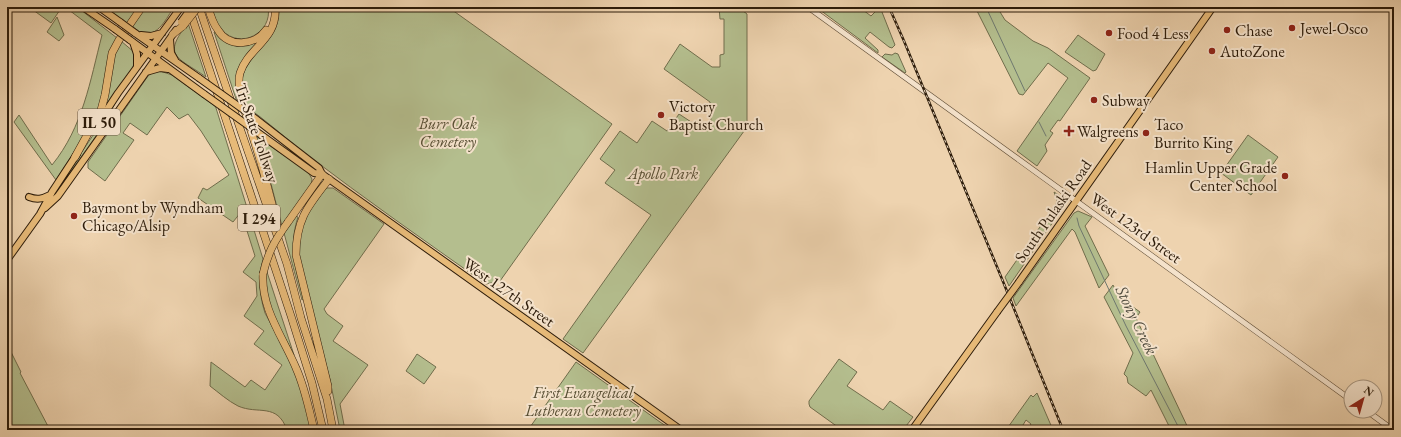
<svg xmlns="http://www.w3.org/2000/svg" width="1401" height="437" viewBox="0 0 1401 437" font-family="'EB Garamond',serif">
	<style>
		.green { fill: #b4be8e; stroke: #706d4c }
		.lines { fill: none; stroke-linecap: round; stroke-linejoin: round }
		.stream { stroke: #6f786f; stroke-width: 1 }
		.minor-casing { stroke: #5d4a33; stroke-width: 6 }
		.major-casing { stroke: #2d1c0a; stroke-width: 8 }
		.highway-casing { stroke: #2d1c0a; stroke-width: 8 }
		.minor { stroke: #f4e2cb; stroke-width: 5 }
		.major { stroke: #e7ba78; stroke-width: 6 }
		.highway { stroke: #e7ba78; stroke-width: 7 }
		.rail-casing { stroke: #2d1c0a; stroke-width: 2.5 }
		.rail { stroke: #f4e2cb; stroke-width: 1; stroke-dasharray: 3; stroke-linecap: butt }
		.major-bridge-casing { stroke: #2d1c0a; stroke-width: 8; stroke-linecap: butt }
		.highway-bridge-casing { stroke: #2d1c0a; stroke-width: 8; stroke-linecap: butt }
		.major-bridge { stroke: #e7ba78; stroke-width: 6 }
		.highway-bridge { stroke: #e7ba78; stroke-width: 7 }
		.poi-dot { fill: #8f2418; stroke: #f4e2cb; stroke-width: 1.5 }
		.labels { text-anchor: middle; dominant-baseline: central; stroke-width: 4; stroke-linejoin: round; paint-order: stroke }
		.shield { fill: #f4e2cb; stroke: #695744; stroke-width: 1 }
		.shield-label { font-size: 15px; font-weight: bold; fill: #2d1c0a }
		.poi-label { font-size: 16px; fill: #2d1c0a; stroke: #f4e2cb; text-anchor: start }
		.park-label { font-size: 16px; font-style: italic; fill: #564d32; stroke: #f4e2cb }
		.street-label { font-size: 16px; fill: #2d1c0a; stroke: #f4e2cb }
		.water-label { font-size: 17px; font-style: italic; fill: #4e4a3d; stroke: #f4e2cb }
	</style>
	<rect width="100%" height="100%" fill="#eed3af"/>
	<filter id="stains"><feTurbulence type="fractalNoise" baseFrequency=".005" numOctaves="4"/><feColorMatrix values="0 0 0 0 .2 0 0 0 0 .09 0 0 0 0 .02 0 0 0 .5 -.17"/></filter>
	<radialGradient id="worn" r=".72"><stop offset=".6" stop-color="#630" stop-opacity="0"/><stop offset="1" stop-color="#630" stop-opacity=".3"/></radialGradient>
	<path class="green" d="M 29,7 L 62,7 L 51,23 Z
		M 65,7 L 77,7 L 117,38 L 100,104 L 91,126 L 56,180 L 14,122 L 19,115 L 52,165 C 83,127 90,81 102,35 Z
		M 103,7 L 139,7 L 127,23 Z
		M 145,7 L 174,7 C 167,17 158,38 142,33 C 139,32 135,28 132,26 Z
		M 212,7 L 268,7 C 273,33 240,50 222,30 C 216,24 214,15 212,7 Z
		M 279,7 L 448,7 L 612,124 L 500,281 L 486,284 C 425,241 365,199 306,154 C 285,138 266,120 244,105 C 243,99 241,92 241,86 C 241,54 282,44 279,7 Z
		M 719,7 L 738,7 L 747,14 L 747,127 L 583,353 L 563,339 L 651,215 L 605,183 L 615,170 L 600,159 L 620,131 L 637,143 L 652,121 L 667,131 L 679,114 L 705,131 L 711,122 L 710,102 L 664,69 L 680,44 L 712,67 L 720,67 L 720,55 L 724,54 L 724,19 L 720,19 Z
		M 816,7 L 859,7 L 871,16 L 880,7 L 895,45 L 892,48 L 889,47 L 870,32 L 865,38 L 878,50 L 878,53 Z
		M 975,7 L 997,7 L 1005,20 L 1033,41 L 1048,48 L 1090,78 L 1060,121 L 1058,120 L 1050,131 L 1053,133 L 1045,145 L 1047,151 L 1037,166 L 1017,151 L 1068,78 L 1048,63 L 1023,95 L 1019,94 Z
		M 57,17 L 64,35 L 59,41 L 47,32 Z
		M 188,23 L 206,77 C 178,57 161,57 188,23 Z
		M 214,32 L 215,32 L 227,42 L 261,39 L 244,60 L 239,101 L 236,99 Z
		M 1078,35 L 1105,54 L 1096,70 L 1093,71 L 1065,52 Z
		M 121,41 L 134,52 L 135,60 L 132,70 L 101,114 L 113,59 Z
		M 895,53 L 898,54 L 906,72 L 905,73 L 882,57 L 885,54 L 892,55 Z
		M 160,71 L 172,75 L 215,106 L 216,108 L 263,259 C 258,278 259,294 265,313 L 292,364 L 299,383 L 312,430 L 287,430 C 277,402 258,415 238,406 C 228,401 218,392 210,386 L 211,362 L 245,387 L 251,380 L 265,390 L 282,365 L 254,344 L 264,331 L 244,316 L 257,296 L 256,282 L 243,272 L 255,256 L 241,212 L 233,222 L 198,198 L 203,188 L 207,190 L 229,175 L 201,131 L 188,114 L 179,119 L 167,107 L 147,135 L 130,123 L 123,133 L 134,140 L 105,181 L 88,168 L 88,162 L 148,76 L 153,72 Z
		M 119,96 L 101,129 L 57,191 L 56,191 Z
		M 253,134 L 308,172 L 312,179 L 311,185 L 282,226 L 263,153 Z
		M 1248,135 L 1278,157 L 1251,195 L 1221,173 Z
		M 326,188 L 333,188 L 384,224 L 324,309 L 327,314 L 343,326 L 333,341 L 368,365 L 340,404 L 345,430 L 340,430 L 330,380 L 298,257 L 302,221 Z
		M 1054,192 C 1060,196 1066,198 1064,206 L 1009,286 L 1005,277 L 1056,204 L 1057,200 Z
		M 1078,211 L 1092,217 L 1085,226 L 1109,275 L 1099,288 L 1075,232 L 1072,229 L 1016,306 L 1013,298 L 1074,213 Z
		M 296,216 L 298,217 C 288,247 296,270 304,299 L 302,300 L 284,233 Z
		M 266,269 L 294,355 L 273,316 L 266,294 Z
		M 1113,285 L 1119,297 L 1140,312 L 1136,318 L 1189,430 L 1171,430 L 1151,390 L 1146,396 L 1128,383 L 1127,377 L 1124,374 L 1133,353 L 1104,297 Z
		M 7,344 L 21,372 L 20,373 L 50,430 L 7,430 Z
		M 417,354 L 436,367 L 424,384 L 406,371 Z
		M 839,359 L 857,372 L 847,386 L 883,410 L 890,401 L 913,417 L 903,430 L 842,430 L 810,407 L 809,404 L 809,401 Z
		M 576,362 L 660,422 L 672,430 L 528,430 Z
		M 1037,393 L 1053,430 L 1027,430 L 1031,424 L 1026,420 L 1020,430 L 1017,427 L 1015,430 L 1006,430 L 1031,395 L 1033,397 Z"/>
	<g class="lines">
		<path class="stream" d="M 986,7 L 1025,91
			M 1039,122 L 1046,136
			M 1077,218 L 1079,226 L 1126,326 L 1180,430"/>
		<g class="minor-casing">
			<path id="minor" d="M 808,7 L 1351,400
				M 1367,411 L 1393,430"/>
		</g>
		<g class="major-casing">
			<path id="major" d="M 83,7 L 115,29
				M 99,7 L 120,22
				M 135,33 L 199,78
				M 141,35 L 151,36 L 162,33
				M 170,39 L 171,53 L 175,60
				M 130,40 L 204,94
				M 133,42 L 137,54 L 137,66
				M 146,72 L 160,68 L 168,69
				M 248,113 L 319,168 L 322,174 L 681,430
				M 253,129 L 314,173 L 322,174
				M 93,131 L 118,93 L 181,7
				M 29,197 C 37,200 42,199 50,195
				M 45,208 L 58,196 L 176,30
				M 7,260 L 40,214 L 52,192 L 77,154
				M 1019,282 L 1213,7
				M 912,430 L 997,312"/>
		</g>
		<g class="highway-casing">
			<path id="highway" d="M 199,7 L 242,134 L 287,264 L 301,318 L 327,399 L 333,430
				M 208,7 C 210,14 213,24 218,30 C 228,48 255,46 266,30
				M 275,7 C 278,40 248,47 240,73 C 238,80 239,87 240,95 L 263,170 L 277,223
				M 190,11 L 291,316 L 312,383 L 323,430
				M 173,34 L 183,26
				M 75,157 L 101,110 L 105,95 L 112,53 L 119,40 L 142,7
				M 288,222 L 322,174
				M 263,274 C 261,309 283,337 296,368 C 305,388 309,409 314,430
				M 328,391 L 328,386 L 296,255 C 296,219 308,206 329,179"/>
		</g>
		<use href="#minor" class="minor"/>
		<use href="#major" class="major"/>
		<use href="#highway" class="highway"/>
		<g class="rail-casing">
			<path id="rail" d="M 889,7 L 904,41 L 1002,279 L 1063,430"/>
		</g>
		<use href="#rail" class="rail"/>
		<g class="major-bridge-casing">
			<path id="major-bridge" d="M 120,22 L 135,33
				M 181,22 L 192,7
				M 115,29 L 130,40
				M 199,78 L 248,113
				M 204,94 L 253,129
				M 997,312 L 1019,282"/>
		</g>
		<g class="highway-bridge-casing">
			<path id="highway-bridge" d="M 183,26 L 198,7
				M 263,274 C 268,252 275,240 288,222"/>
		</g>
		<use href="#major-bridge" class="major-bridge"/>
		<use href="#highway-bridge" class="highway-bridge"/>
	</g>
	<g class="poi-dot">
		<circle cx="1292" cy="28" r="4"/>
		<circle cx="1227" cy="30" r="4"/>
		<circle cx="1109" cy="33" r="4"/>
		<circle cx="1212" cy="51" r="4"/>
		<circle cx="1094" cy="100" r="4"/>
		<circle cx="661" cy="115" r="4"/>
		<path d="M1067 125h4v4h4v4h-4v4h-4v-4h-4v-4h4z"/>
		<circle cx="1146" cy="133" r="4"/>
		<circle cx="1285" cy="176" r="4"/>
		<circle cx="74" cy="216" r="4"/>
	</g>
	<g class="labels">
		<g class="shield">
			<rect x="78" y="109" width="42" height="26" rx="3"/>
			<rect x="238" y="205" width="42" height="26" rx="3"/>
		</g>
		<g class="shield-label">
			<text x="99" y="122">IL 50</text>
			<text x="259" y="218">I 294</text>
		</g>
		<g class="poi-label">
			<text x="1300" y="28">Jewel-Osco</text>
			<text x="1235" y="30">Chase</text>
			<text x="1117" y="33">Food 4 Less</text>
			<text x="1220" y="51">AutoZone</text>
			<text x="1102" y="100">Subway</text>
			<text x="669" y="106">Victory<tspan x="669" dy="18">Baptist Church</tspan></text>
			<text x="1154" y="124">Taco<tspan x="1154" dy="18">Burrito King</tspan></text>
			<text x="1077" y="131">Walgreens</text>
			<text x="1277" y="167" text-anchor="end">Hamlin Upper Grade<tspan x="1277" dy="18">Center School</tspan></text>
			<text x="82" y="207">Baymont by Wyndham<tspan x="82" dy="18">Chicago/Alsip</tspan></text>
		</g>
		<g class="park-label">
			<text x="448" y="123">Burr Oak<tspan x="448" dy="18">Cemetery</tspan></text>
			<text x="663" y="173">Apollo Park</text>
			<text x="583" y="392">First Evangelical<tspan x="583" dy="18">Lutheran Cemetery</tspan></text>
		</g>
		<g class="street-label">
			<text transform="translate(257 133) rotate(71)">Tri-State Tollway</text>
			<text transform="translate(1053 211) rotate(-55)">South Pulaski Road</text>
			<text transform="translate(1136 228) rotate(36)">West 123rd Street</text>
			<text transform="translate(509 292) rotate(35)">West 127th Street</text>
		</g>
		<g class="water-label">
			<text transform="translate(1137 320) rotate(64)">Stony Creek</text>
		</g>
	</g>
	<rect width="1401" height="437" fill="none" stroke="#eed3af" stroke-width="24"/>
	<rect x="8" y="8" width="1385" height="421" fill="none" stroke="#2d1c0a" stroke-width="2"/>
	<rect x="12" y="12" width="1377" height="413" fill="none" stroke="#2d1c0a"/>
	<g transform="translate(1363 399) rotate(37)"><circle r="19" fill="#f4e2cb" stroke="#a4937e"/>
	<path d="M0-3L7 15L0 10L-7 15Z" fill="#8f2418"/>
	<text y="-6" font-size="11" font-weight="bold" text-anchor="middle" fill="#2d1c0a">N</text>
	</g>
	<rect width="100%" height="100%" filter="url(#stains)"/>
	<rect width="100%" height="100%" fill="url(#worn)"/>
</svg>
